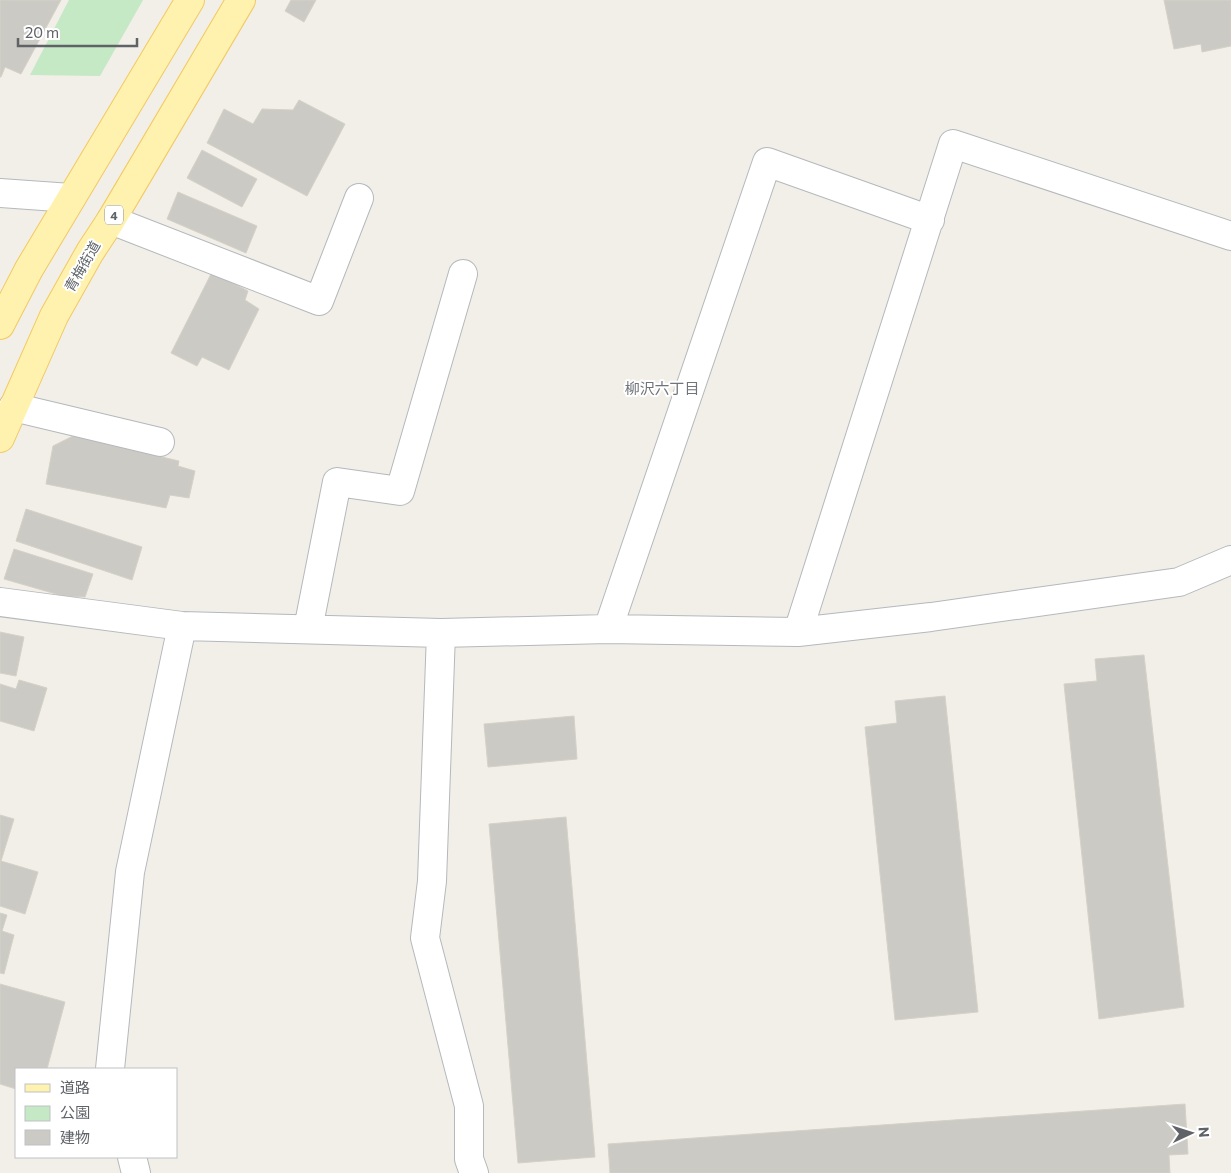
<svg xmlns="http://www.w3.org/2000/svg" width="1231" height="1173" viewBox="0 0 1231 1173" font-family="Commissioner,'Noto Sans JP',sans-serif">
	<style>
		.green { fill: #c5e8c5 }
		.building { fill: #cccac5; stroke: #d6d1c6 }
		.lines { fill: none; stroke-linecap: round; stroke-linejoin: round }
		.minor-casing { stroke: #b5b8bc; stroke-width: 30 }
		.major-casing { stroke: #f2c960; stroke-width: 30 }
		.minor { stroke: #fff; stroke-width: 28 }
		.major { stroke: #fff2af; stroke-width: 28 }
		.labels { text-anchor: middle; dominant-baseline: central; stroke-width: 4; stroke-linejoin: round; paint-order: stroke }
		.shield { fill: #fff; stroke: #8f9295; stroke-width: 1 }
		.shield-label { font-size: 12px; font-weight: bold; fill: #5f6368 }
		.street-label { font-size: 14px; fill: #5f6368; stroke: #fff }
		.neighbourhood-label { font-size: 15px; fill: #70757a; stroke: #fff }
	</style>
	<rect width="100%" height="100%" fill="#f1efe8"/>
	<path class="green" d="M 69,0 L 143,0 L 100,76 L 30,75 Z"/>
	<path class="building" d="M 0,0 L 61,0 L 21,74 L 5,67 L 1,77 L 0,77 Z
		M 291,0 L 316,0 L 304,22 L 285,11 Z
		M 1164,0 L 1231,0 L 1231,46 L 1202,52 L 1201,44 L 1174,49 Z
		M 299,100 L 345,124 L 307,196 L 207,143 L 224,109 L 253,124 L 262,109 L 293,110 Z
		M 202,150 L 257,179 L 242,207 L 187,178 Z
		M 178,192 L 257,226 L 246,253 L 167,219 Z
		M 212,272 L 248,291 L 245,300 L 259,309 L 229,370 L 202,357 L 197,366 L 171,353 Z
		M 73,436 L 179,461 L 178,466 L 195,471 L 189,498 L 170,495 L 166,508 L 46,484 L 53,446 Z
		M 26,509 L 142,547 L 132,580 L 16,541 Z
		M 14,549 L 93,574 L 85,597 L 63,596 L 4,579 Z
		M 0,632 L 24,637 L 16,676 L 0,673 Z
		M 1144,655 L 1184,1007 L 1099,1019 L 1064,684 L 1097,681 L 1095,659 Z
		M 19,680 L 47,688 L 34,731 L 0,721 L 0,684 L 16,689 Z
		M 945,696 L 978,1012 L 895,1020 L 865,727 L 897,723 L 895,701 Z
		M 574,716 L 577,759 L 488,767 L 484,724 Z
		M 0,815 L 14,819 L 1,861 L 38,872 L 25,914 L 0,906 Z
		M 566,817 L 595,1157 L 518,1163 L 489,824 Z
		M 0,913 L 7,915 L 2,931 L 14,935 L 4,974 L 0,973 Z
		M 0,984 L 65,1002 L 47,1069 L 16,1069 L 16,1089 L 0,1084 Z
		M 1185,1104 L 1188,1154 L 1169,1155 L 1170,1173 L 610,1173 L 608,1144 Z"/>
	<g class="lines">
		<g class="minor-casing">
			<path id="minor" d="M 0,193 L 71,198
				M 111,220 L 319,301 L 359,198
				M 13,407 L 160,442
				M 0,602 L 182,626 L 441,633 L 608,629 L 798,632 L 931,617 L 1179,582 L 1231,560
				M 308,629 L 337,482 L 400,491 L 463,274
				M 608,629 L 767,162 L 930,220
				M 798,632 L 953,144 L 1231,236
				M 441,633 L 432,881 L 425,938 L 469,1106 L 469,1159 L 474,1173
				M 110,1069 L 130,872 L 182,626
				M 132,1157 L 136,1173"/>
		</g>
		<g class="major-casing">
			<path id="major" d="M 0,325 L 29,269 L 190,0
				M 0,438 L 54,316 L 90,252 L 111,220 L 241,0"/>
		</g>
		<use href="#minor" class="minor"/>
		<use href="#major" class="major"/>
	</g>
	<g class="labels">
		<rect class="shield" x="105" y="205.5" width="18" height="19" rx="4"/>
		<g class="shield-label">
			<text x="114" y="215">4</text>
		</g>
		<g class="street-label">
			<text transform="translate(82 266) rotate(-60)">青梅街道</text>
		</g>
		<g class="neighbourhood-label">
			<text x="662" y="388">柳沢六丁目</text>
		</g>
	</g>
	<rect x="15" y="1068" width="162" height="90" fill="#ffffff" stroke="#bfc1c3"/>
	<rect x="25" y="1084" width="25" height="8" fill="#fff2af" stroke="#bfc1c3"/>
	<text x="60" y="1093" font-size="15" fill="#5f6368">道路</text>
	<rect x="25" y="1106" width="25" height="15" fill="#c5e8c5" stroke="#bfc1c3"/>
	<text x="60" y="1118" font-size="15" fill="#5f6368">公園</text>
	<rect x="25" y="1130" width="25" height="15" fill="#cccac5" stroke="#bfc1c3"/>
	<text x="60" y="1143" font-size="15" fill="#5f6368">建物</text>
	<g transform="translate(1191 1133) rotate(86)" stroke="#ffffff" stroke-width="4" paint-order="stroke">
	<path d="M0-4L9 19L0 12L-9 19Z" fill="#5f6368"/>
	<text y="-8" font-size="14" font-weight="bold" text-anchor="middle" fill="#5f6368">N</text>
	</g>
	<path d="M18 38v8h119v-8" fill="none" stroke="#5f6368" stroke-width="2.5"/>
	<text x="25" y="38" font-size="15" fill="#5f6368" stroke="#ffffff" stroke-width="4" paint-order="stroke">20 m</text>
</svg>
